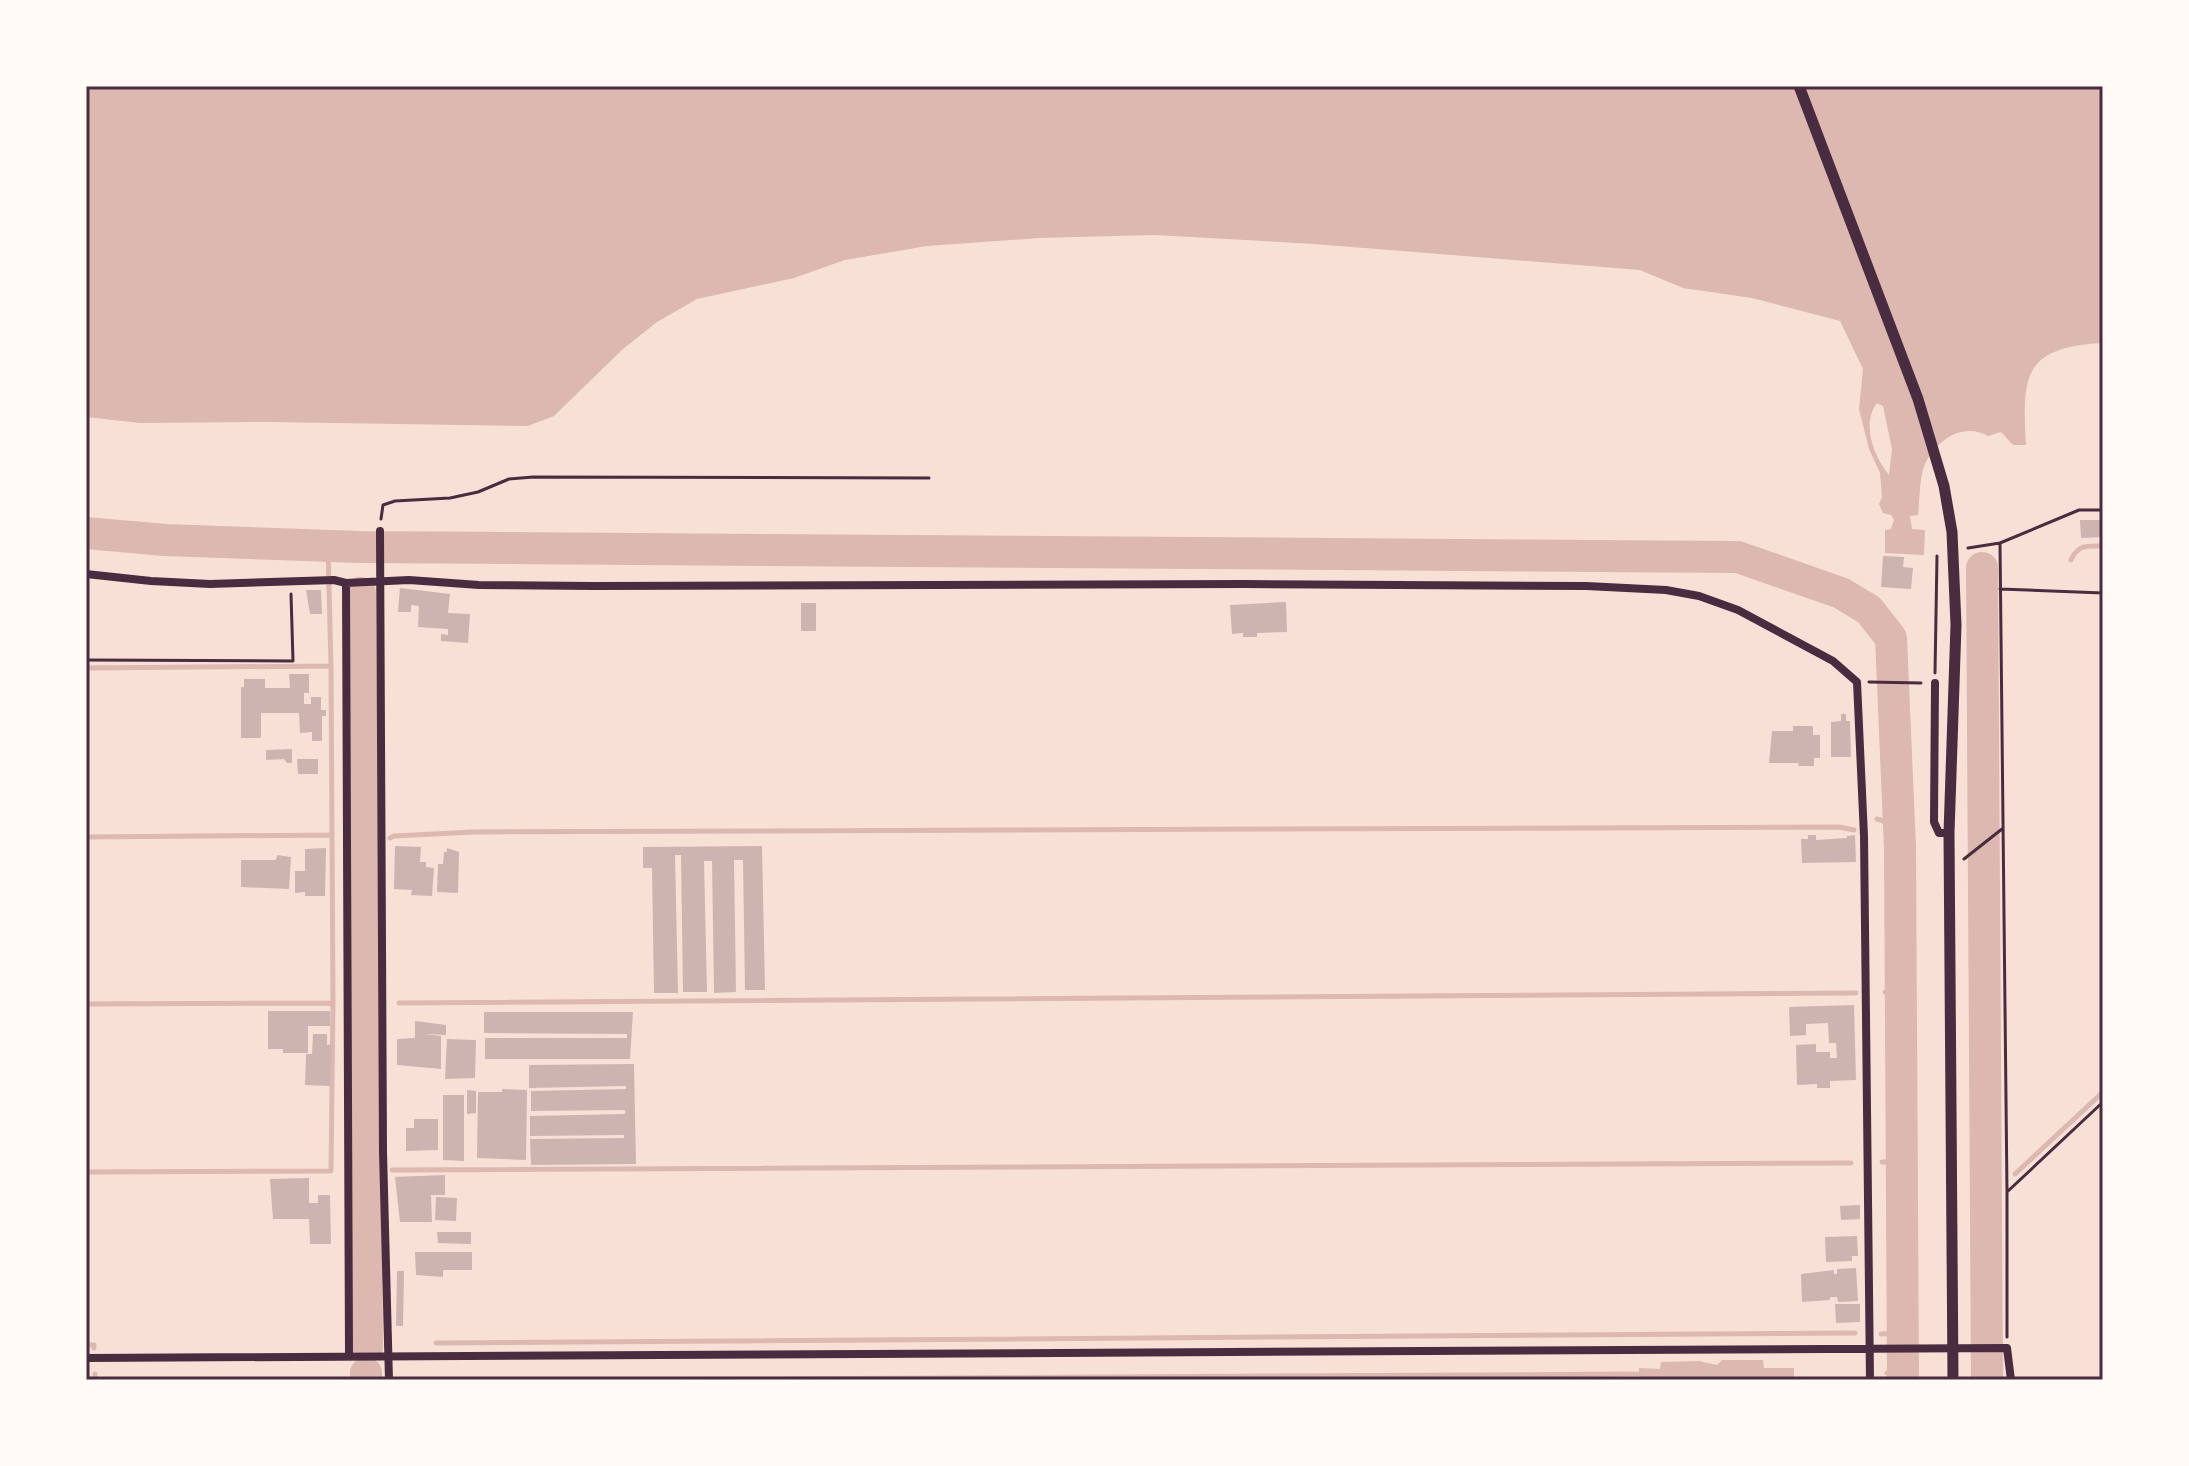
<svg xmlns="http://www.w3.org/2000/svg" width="2189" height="1466" viewBox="0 0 2189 1466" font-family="Merriweather,serif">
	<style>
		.water { fill: #dcb8b0; fill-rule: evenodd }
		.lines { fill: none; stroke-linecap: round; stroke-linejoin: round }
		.stream { stroke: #dcb8b0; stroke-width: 5 }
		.river { stroke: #dcb8b0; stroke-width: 32 }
		.building { fill: #ccb4b1 }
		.path { stroke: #4a2c40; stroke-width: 3 }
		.minor { stroke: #4a2c40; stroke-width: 8 }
		.tertiary { stroke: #4a2c40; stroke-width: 11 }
		.neatline { fill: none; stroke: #4a2c40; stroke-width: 3 }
	</style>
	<rect width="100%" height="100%" fill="#f7e1d7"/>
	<path class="water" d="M 86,86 L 2103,86 L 2103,343 C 2023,347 2022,376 2026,445 L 2013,445 L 2001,432 L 1988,436 C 1962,422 1937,440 1925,464 C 1919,477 1920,499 1918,515 L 1910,516 L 1912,529 L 1925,530 L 1924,555 L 1885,553 L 1885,530 L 1891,529 L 1894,520 L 1891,515 L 1883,513 L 1879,504 L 1882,497 L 1880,473 L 1869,449 L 1859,409 L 1863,369 L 1840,321 L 1752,298 L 1683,288 L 1640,270 L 1314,244 L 1155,235 L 1039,238 L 927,246 L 845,260 L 794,278 L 697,299 L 657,322 L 623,349 L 554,416 L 528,426 L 269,422 L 140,423 L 86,417 ZM 1877,403 L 1883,406 L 1892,449 L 1889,475 C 1874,457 1861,424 1877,403 Z
		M 1722,1360 L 1763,1360 L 1764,1368 L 1794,1368 L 1794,1377 L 1773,1377 L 1768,1380 L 1639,1380 L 1639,1368 L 1660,1369 L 1661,1362 L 1699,1361 L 1717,1365 Z"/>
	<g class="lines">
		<path class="stream" d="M 2071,560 C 2078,544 2088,546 2103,546
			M 86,668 L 331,666 L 328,547
			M 1877,819 L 1899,826
			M 363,833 L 376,841
			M 86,837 L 331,835
			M 390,838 L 394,836 L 473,832 L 1839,827 L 1854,830
			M 1885,992 L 1901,992
			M 364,1002 L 371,1002
			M 399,1003 L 1856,993
			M 86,1004 L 333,1003 L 331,666
			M 1882,1162 L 1902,1161
			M 366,1170 L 373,1171
			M 392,1170 L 1851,1163
			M 86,1172 L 331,1171 L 333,1003
			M 1985,1173 L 1991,1173
			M 2015,1174 L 2103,1092
			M 1881,1334 L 1903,1333
			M 367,1340 L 374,1340
			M 436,1343 L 1855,1333
			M 86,1345 L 94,1345 L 94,1348
			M 1887,1373 L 1903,1373
			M 95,1374 L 95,1380
			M 577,1380 L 1643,1374"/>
		<path class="river" d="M 86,533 L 165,540 L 360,547 L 1738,557 L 1841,593 L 1869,610 L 1891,638 L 1900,848 L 1903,1380
			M 1982,568 L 1987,1380
			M 360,593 L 367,1347
			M 366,1380 L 366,1373"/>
	</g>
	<path class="building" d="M 2080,520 L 2103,520 L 2103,537 L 2081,538 Z
		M 1883,556 L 1904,557 L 1903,567 L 1913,568 L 1911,589 L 1881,587 Z
		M 400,588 L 450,594 L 448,613 L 470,614 L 468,643 L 441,641 L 441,634 L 448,635 L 448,629 L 418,627 L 419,606 L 411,605 L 411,612 L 398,612 Z
		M 306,590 L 321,590 L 322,614 L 310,614 Z
		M 1286,602 L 1287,632 L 1257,633 L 1257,637 L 1243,637 L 1243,633 L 1232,634 L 1230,605 Z
		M 801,603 L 816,603 L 816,631 L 801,631 Z
		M 289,674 L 309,674 L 309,693 L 304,693 L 304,704 L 311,704 L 311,697 L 321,697 L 321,710 L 326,710 L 326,716 L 322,716 L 322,741 L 312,741 L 312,732 L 300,733 L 299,713 L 261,713 L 261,738 L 241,738 L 241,687 L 244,687 L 244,679 L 265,679 L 265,688 L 290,688 Z
		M 1841,714 L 1846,714 L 1846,721 L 1850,721 L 1851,757 L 1831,757 L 1831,722 L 1841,721 Z
		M 1793,726 L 1813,726 L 1813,735 L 1820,735 L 1820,758 L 1814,758 L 1814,766 L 1798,766 L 1799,763 L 1769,763 L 1772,731 L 1793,731 Z
		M 292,749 L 292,763 L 287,763 L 284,759 L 266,760 L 266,750 Z
		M 297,759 L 318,759 L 318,774 L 298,774 Z
		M 1808,835 L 1816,835 L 1816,840 L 1847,838 L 1847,836 L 1855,835 L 1856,862 L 1802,863 L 1801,839 L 1808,839 Z
		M 395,846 L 421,847 L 420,862 L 426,862 L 426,867 L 434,868 L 432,896 L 411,895 L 412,890 L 394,889 Z
		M 762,846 L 765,990 L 745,990 L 743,860 L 734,860 L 736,992 L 714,993 L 712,861 L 704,861 L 707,992 L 683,992 L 681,855 L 675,855 L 678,993 L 654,993 L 652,868 L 643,868 L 643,847 Z
		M 326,848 L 325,896 L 305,896 L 305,892 L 295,893 L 295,871 L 305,871 L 305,849 Z
		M 447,848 L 459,852 L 458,893 L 437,892 L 438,864 L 443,864 L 444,852 L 447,852 Z
		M 277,855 L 291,857 L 289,889 L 241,887 L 241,860 L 276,860 Z
		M 1854,1005 L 1856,1080 L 1830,1081 L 1830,1088 L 1817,1088 L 1817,1084 L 1797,1085 L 1796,1045 L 1816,1044 L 1816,1052 L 1830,1052 L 1830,1058 L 1837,1058 L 1836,1043 L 1829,1043 L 1828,1023 L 1806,1024 L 1806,1035 L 1790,1036 L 1789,1007 Z
		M 268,1011 L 330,1011 L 330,1026 L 308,1026 L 308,1053 L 283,1053 L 283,1049 L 268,1049 Z
		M 484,1012 L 633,1012 L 630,1059 L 485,1059 L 485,1038 L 627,1038 L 627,1034 L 484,1033 Z
		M 415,1021 L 446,1025 L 446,1035 L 423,1034 L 441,1036 L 441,1069 L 397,1065 L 397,1039 L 415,1038 Z
		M 313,1034 L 327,1034 L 327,1045 L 331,1044 L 330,1086 L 305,1085 L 306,1054 L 312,1054 Z
		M 447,1039 L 476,1040 L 475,1078 L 445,1079 Z
		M 634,1064 L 636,1164 L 531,1165 L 530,1139 L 624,1138 L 624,1135 L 530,1136 L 530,1116 L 625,1114 L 625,1110 L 531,1111 L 531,1091 L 626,1089 L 626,1086 L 529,1088 L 529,1065 Z
		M 502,1089 L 527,1090 L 526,1160 L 477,1158 L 478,1092 L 502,1092 Z
		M 467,1090 L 476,1091 L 476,1113 L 467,1114 Z
		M 443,1095 L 464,1095 L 464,1161 L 443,1160 Z
		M 414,1119 L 438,1119 L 438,1150 L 406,1151 L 406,1128 L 414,1128 Z
		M 445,1175 L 445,1195 L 431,1195 L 432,1222 L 400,1222 L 395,1177 Z
		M 309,1178 L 309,1203 L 318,1203 L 318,1195 L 330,1195 L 331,1244 L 310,1244 L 309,1219 L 273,1219 L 270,1179 Z
		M 436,1197 L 457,1198 L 456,1221 L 435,1220 Z
		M 1860,1205 L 1860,1219 L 1841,1220 L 1840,1206 Z
		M 437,1232 L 471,1232 L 471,1244 L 438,1243 Z
		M 1857,1236 L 1858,1256 L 1852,1256 L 1852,1261 L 1826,1262 L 1825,1237 Z
		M 415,1252 L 472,1252 L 472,1270 L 443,1270 L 443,1277 L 416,1275 Z
		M 1856,1268 L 1858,1301 L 1838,1302 L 1837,1297 L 1830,1297 L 1830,1300 L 1802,1302 L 1801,1274 L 1834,1270 L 1834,1274 L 1837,1274 L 1837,1269 Z
		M 397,1271 L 404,1271 L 403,1326 L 396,1326 Z
		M 1835,1304 L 1860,1304 L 1860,1322 L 1836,1323 Z"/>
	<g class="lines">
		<path class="path" d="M 381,519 L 383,505 L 395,501 L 450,498 L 478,492 L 509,479 L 533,477 L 929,478
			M 2000,543 L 2007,1192
			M 1968,548 L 2000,543 L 2079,510 L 2103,510
			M 2000,589 L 2103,593
			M 86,660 L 293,661 L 291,594
			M 1935,673 L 1937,556
			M 1869,682 L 1921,683
			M 1964,859 L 2002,829
			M 2007,1337 L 2007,1192 L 2103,1102"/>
		<path class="minor" d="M 380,531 L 383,1152 L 389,1380
			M 86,574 L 151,581 L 210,584 L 334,580 L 346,583 L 409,580 L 479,585 L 595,586 L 1244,584 L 1586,586 L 1666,590 L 1699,596 L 1738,610 L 1833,661 L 1857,682 L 1864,836 L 1870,1380
			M 346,583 L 349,1356
			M 1935,683 L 1934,822 L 1939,833 L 1949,833
			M 86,1358 L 2007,1348 L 2011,1380"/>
		<path class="tertiary" d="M 1799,86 L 1918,399 L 1944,486 L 1952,532 L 1956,625 L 1949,833 L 1953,1380"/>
	</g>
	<rect width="2189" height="1466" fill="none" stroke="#fffaf5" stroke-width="176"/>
	<rect x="88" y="88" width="2013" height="1290" class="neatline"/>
</svg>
